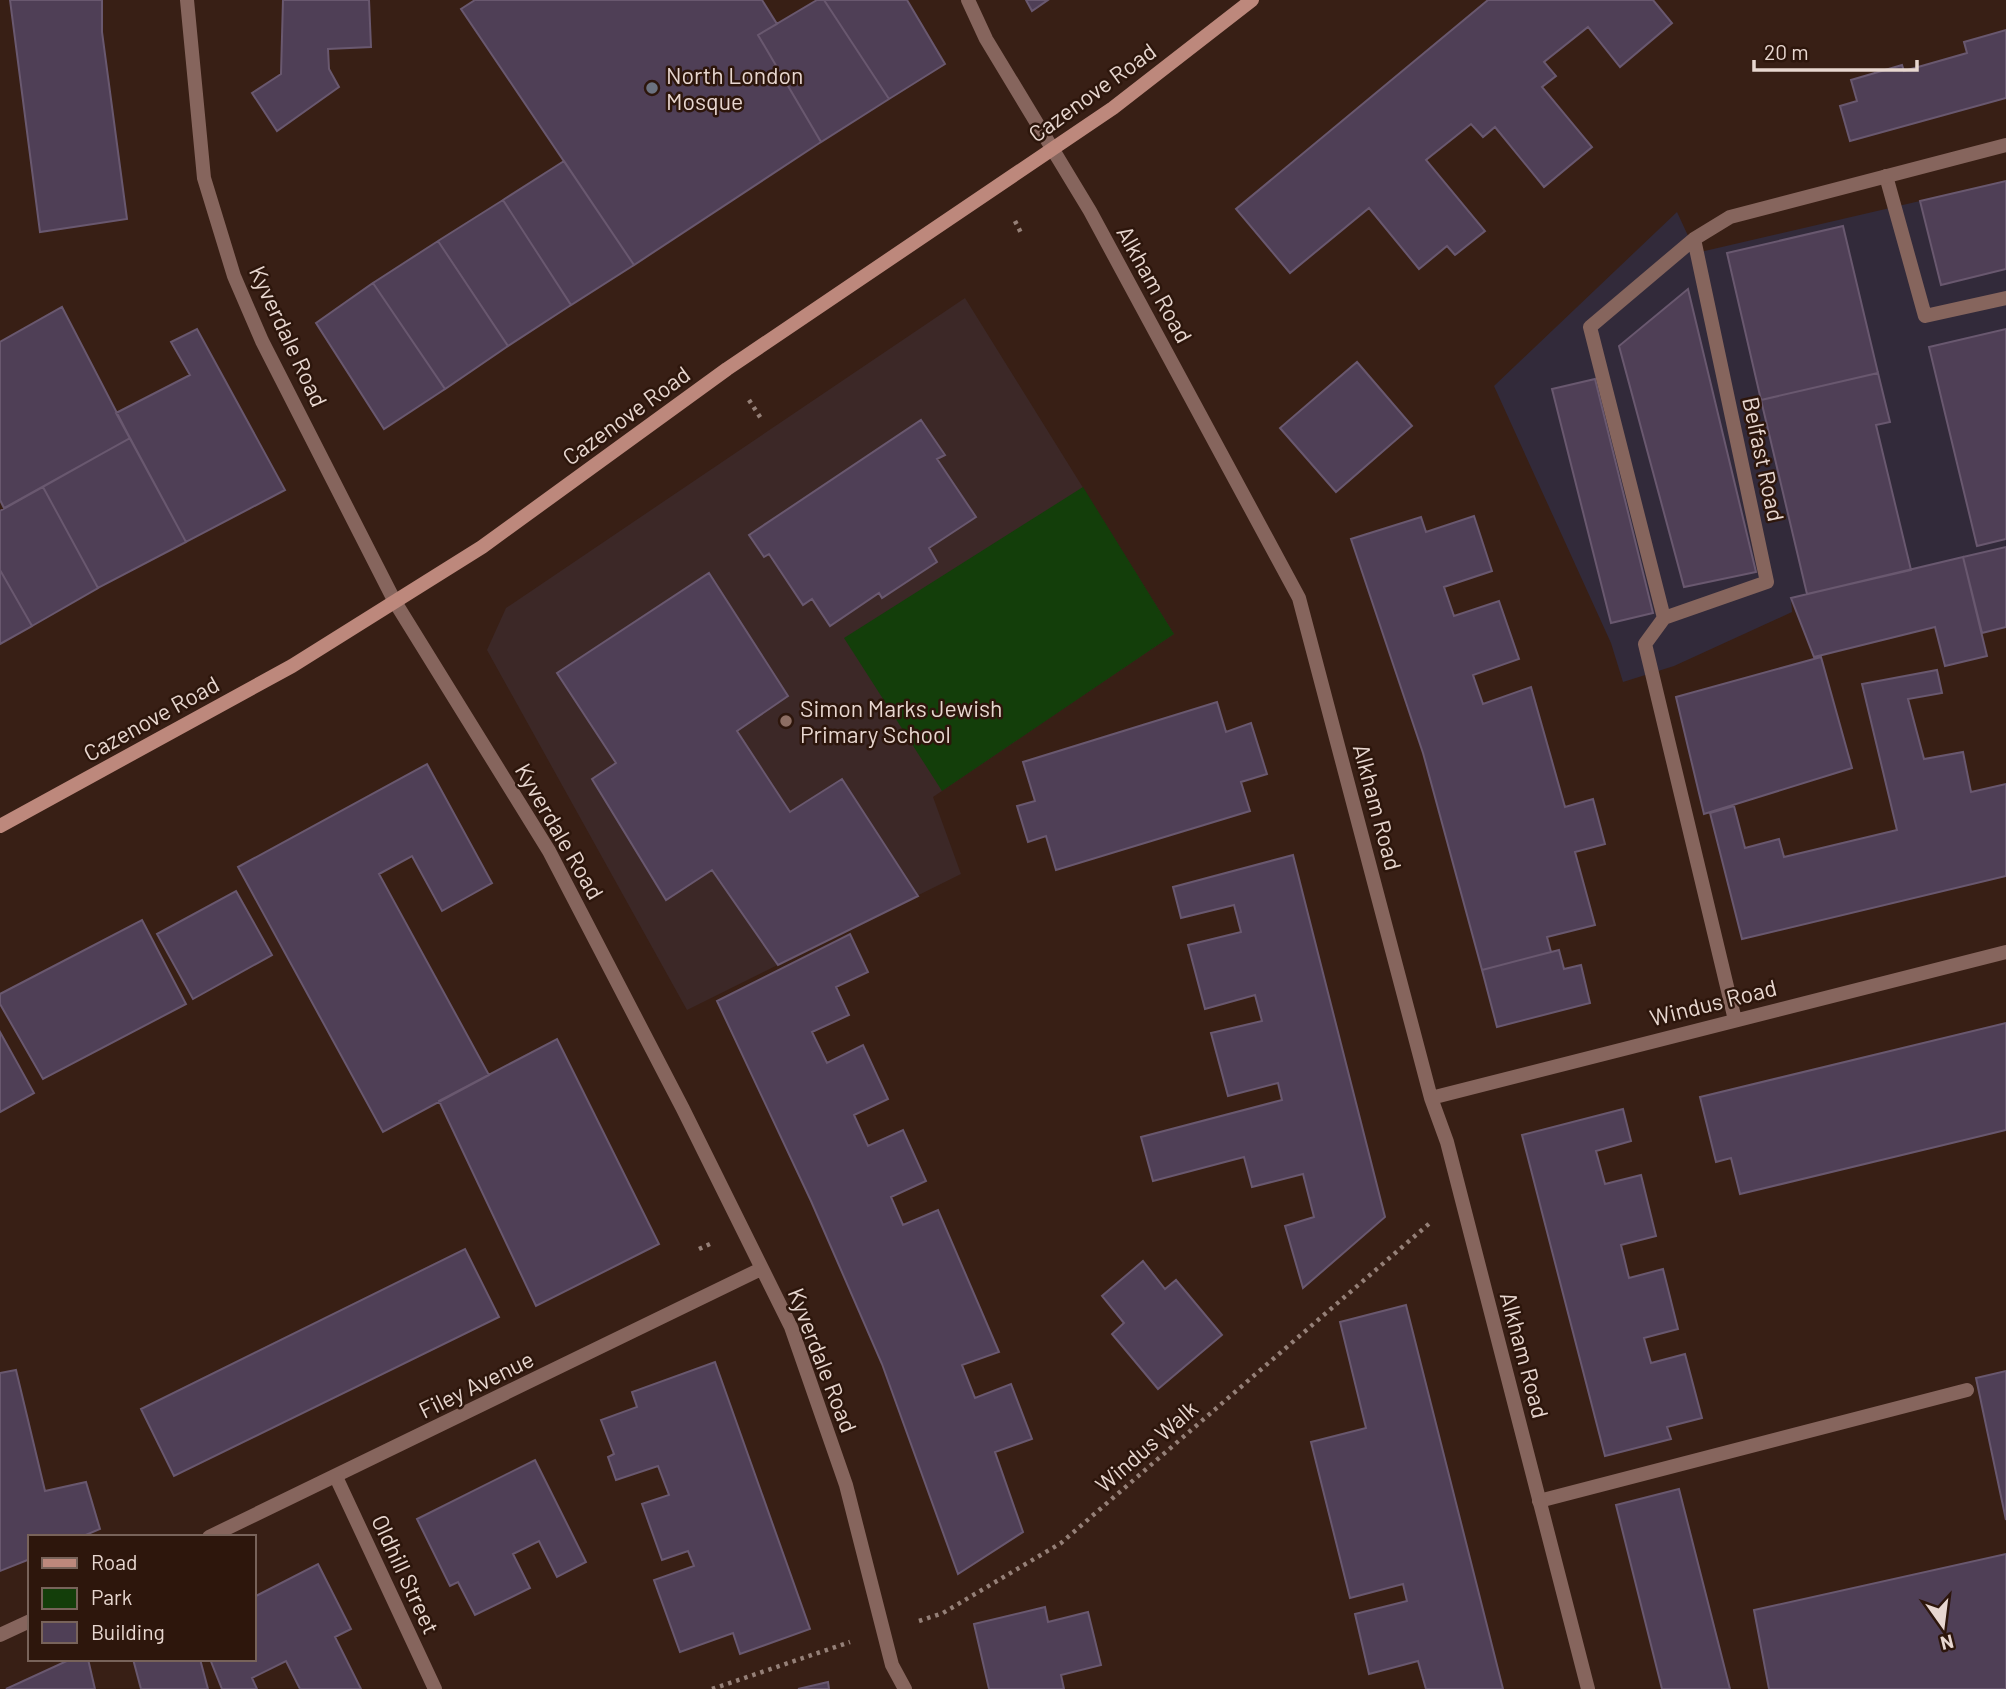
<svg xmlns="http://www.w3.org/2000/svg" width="2006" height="1689" viewBox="0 0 2006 1689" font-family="Barlow,sans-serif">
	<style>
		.industrial { fill: #322a3a }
		.education { fill: #3c2827 }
		.green { fill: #133e0a }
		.building { fill: #4f3f56; stroke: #69586f; stroke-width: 2 }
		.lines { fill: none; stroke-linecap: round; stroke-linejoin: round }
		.path { stroke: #958078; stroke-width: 4.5; stroke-dasharray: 3.5 5; stroke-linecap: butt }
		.lane { stroke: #86655d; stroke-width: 14 }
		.street { stroke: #86655d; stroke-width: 14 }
		.secondary { stroke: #bd887c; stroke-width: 14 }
		.worship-dot { fill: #6b7280; stroke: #2d160c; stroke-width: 2.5 }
		.education-dot { fill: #8d6e63; stroke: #2d160c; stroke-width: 2.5 }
		.labels { text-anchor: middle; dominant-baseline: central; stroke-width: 5; stroke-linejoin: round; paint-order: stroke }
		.poi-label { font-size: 23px; fill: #e8d7d0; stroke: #2d160c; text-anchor: start }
		.street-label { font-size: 23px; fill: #e8d7d0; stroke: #2d160c }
	</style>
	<rect width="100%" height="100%" fill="#381f15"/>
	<path class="industrial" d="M 2006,181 L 2006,627 L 1982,633 L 1963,558 L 1791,598 L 1792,612 L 1674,666 L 1623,682 L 1611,643 L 1494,386 L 1677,212 L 1696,253 Z"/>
	<path class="education" d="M 965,298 L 1174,634 L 933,797 L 961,874 L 687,1010 L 487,650 L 506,608 Z"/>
	<path class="green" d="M 1083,487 L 1174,634 L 942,791 L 844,638 Z"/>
	<path class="building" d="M 10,0 L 102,0 L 102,32 L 127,219 L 40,232 Z
		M 283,0 L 369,0 L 371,47 L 328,49 L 329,69 L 339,87 L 277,131 L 252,93 L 281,74 Z
		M 475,0 L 762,0 L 777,24 L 758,35 L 821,142 L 634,265 L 461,9 Z
		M 817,0 L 824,0 L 889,99 L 821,142 L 758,35 Z
		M 824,0 L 907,0 L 945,64 L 889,99 Z
		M 1026,0 L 1048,0 L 1032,11 Z
		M 1488,0 L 1653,0 L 1672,23 L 1620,67 L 1588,27 L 1544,62 L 1556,76 L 1542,87 L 1592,147 L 1544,187 L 1495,127 L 1483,137 L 1471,124 L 1426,160 L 1485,231 L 1455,255 L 1447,246 L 1419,269 L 1369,208 L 1290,273 L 1236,209 Z
		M 2006,30 L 2006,98 L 1850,141 L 1840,106 L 1857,101 L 1851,80 L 1902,65 L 1904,71 L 1967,53 L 1964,42 Z
		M 564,161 L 634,265 L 571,305 L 503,200 Z
		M 2006,181 L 2006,269 L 1941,285 L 1920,201 Z
		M 503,200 L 571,305 L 508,346 L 438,241 Z
		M 1843,226 L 1878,373 L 1761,400 L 1727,253 Z
		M 438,241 L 508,346 L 445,389 L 373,283 Z
		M 373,283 L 445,389 L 384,429 L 316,323 Z
		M 1688,289 L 1756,572 L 1684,587 L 1619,346 Z
		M 62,307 L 130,438 L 4,508 L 0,500 L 0,342 Z
		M 197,329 L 285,490 L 186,542 L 116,413 L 190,375 L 171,342 Z
		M 2006,329 L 2006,539 L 1977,546 L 1929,347 Z
		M 1357,362 L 1412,426 L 1336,492 L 1280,428 Z
		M 1878,373 L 1890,422 L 1876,425 L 1911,570 L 1807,594 L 1761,400 Z
		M 1595,379 L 1653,613 L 1611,623 L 1552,389 Z
		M 921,420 L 945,455 L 937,459 L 976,517 L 929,548 L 937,562 L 882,598 L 879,593 L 830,626 L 812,599 L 803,605 L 769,554 L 764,557 L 749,535 Z
		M 130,438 L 186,542 L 98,588 L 43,487 Z
		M 43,487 L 98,588 L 32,626 L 0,570 L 0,511 Z
		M 1474,516 L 1492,571 L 1444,587 L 1454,616 L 1499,601 L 1519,659 L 1473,675 L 1483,704 L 1531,687 L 1565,807 L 1593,799 L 1605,844 L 1575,852 L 1595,925 L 1547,937 L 1551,952 L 1482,970 L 1423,753 L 1351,539 L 1421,517 L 1426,532 Z
		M 2006,547 L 2006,627 L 1982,633 L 1963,557 Z
		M 1963,557 L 1987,656 L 1945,666 L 1935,627 L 1814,657 L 1791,598 Z
		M 0,570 L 32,626 L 0,644 Z
		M 709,573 L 788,696 L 737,731 L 790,812 L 842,779 L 918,896 L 778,965 L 712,870 L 666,900 L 592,779 L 616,763 L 557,673 Z
		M 1821,657 L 1852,768 L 1704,814 L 1676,697 Z
		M 1937,670 L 1942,693 L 1908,699 L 1924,759 L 1963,752 L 1971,792 L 2006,784 L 2006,876 L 1742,939 L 1710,813 L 1734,806 L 1745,848 L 1779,839 L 1784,857 L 1897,830 L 1862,684 Z
		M 1217,702 L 1226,732 L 1251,723 L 1267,774 L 1241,782 L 1250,811 L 1056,870 L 1046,836 L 1028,842 L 1017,806 L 1035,801 L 1023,762 Z
		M 427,764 L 492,883 L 442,911 L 412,856 L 379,874 L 489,1075 L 383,1132 L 238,867 Z
		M 1293,855 L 1385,1217 L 1303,1288 L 1285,1226 L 1314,1217 L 1303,1174 L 1252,1187 L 1244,1157 L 1153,1181 L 1141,1137 L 1282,1100 L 1278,1083 L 1228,1096 L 1211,1033 L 1262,1021 L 1255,995 L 1205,1009 L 1188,945 L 1241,932 L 1234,905 L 1181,918 L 1173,887 Z
		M 236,891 L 272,955 L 193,999 L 157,934 Z
		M 142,920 L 186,1004 L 43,1079 L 0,1004 L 0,994 Z
		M 850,934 L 868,972 L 836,987 L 849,1015 L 812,1032 L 827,1063 L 863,1045 L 888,1099 L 854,1115 L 868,1146 L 903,1130 L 926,1181 L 891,1197 L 903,1225 L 938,1210 L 999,1352 L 962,1365 L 975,1398 L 1011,1384 L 1032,1439 L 995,1452 L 1023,1532 L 958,1574 L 882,1364 L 811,1201 L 717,1001 Z
		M 1559,950 L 1564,969 L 1581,965 L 1590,1003 L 1497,1027 L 1482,970 Z
		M 2006,1023 L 2006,1130 L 1740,1194 L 1731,1158 L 1716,1162 L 1700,1097 Z
		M 0,1032 L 34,1093 L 0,1112 Z
		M 557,1039 L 659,1244 L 536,1306 L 439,1101 Z
		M 1623,1109 L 1631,1141 L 1596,1151 L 1605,1184 L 1641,1175 L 1656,1236 L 1621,1245 L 1629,1278 L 1663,1269 L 1678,1329 L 1644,1338 L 1651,1363 L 1685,1354 L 1702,1418 L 1667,1427 L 1671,1439 L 1605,1456 L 1522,1135 Z
		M 465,1249 L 499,1317 L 174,1476 L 141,1409 Z
		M 1143,1261 L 1165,1289 L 1176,1280 L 1222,1335 L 1158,1389 L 1112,1334 L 1124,1323 L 1102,1296 Z
		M 1406,1305 L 1503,1689 L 1426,1689 L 1418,1661 L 1369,1674 L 1355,1614 L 1407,1601 L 1403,1584 L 1350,1598 L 1311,1442 L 1366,1428 L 1340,1322 Z
		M 715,1362 L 810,1629 L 740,1654 L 733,1633 L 680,1652 L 654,1580 L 694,1566 L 688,1551 L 662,1560 L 642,1504 L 669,1495 L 658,1466 L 616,1480 L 608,1457 L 614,1454 L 601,1420 L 637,1407 L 632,1392 Z
		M 16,1370 L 45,1491 L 86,1482 L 100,1529 L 81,1537 L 30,1537 L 30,1559 L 0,1571 L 0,1373 Z
		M 2006,1371 L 2006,1520 L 1976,1378 Z
		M 535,1460 L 586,1562 L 557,1577 L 539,1541 L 513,1554 L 530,1588 L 475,1615 L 458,1582 L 450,1586 L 417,1519 Z
		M 1679,1489 L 1730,1689 L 1662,1689 L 1616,1505 Z
		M 2006,1554 L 2006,1689 L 1769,1689 L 1754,1610 Z
		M 318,1564 L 351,1629 L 335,1637 L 361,1689 L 300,1689 L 286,1661 L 252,1678 L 257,1689 L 222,1689 L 210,1659 L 254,1659 L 254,1597 Z
		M 1045,1607 L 1048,1622 L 1088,1612 L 1101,1665 L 1061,1675 L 1064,1689 L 989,1689 L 974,1624 Z
		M 71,1659 L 88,1659 L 95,1689 L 6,1689 Z
		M 133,1659 L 200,1659 L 208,1689 L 141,1689 Z
		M 828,1682 L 829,1689 L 798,1689 Z"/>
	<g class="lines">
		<path class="path" d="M 1015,221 L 1021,233
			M 749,400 L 762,420
			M 699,1249 L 710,1244
			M 919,1621 L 943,1613 L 1061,1543 L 1431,1222
			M 712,1689 L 850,1642"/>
		<path class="lane" d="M 1886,176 L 1925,316 L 2006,298
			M 1539,1501 L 1967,1390"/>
		<path class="street" d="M 187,0 L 204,178 L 234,276 L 262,341 L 395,602 L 549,851 L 683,1109 L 791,1327 L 846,1485 L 892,1665 L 905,1689
			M 968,0 L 986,39 L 1090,211 L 1299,598 L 1431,1098 L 1447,1142 L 1588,1689
			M 1664,618 L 1767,582 L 1694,239
			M 1735,1020 L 1645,644 L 1664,618 L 1590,327 L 1694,239 L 1730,217 L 2006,145
			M 1431,1098 L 2006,952
			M 336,1477 L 435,1689
			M 209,1537 L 761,1269
			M 0,1635 L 30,1621"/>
		<path class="secondary" d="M 0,826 L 292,666 L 482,547 L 727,369 L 1113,108 L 1252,0"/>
	</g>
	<circle class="worship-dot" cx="652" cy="88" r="7"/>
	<circle class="education-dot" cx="786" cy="721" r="7"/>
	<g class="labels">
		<g class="poi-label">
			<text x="666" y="75">North London<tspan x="666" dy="26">Mosque</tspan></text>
			<text x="800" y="708">Simon Marks Jewish<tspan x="800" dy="26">Primary School</tspan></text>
		</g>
		<g class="street-label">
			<text transform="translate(1092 92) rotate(-36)">Cazenove Road</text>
			<text transform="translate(1155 284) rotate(61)">Alkham Road</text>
			<text transform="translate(289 336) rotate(65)">Kyverdale Road</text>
			<text transform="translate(626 415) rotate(-36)">Cazenove Road</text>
			<text transform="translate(1764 459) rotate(78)">Belfast Road</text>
			<text transform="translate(151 718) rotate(-29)">Cazenove Road</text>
			<text transform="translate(1378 807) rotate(75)">Alkham Road</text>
			<text transform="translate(560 831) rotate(60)">Kyverdale Road</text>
			<text transform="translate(1713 1002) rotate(-14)">Windus Road</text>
			<text transform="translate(1525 1355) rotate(75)">Alkham Road</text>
			<text transform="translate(823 1360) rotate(69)">Kyverdale Road</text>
			<text transform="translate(476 1384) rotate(-26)">Filey Avenue</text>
			<text transform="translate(1146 1446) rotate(-41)">Windus Walk</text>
			<text transform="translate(406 1574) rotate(65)">Oldhill Street</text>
		</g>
	</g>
	<rect x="28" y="1535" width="228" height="126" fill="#2d160c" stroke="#78635a" stroke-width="2"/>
	<rect x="42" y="1558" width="35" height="10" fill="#bd887c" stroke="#78635a" stroke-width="2"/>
	<text x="91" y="1570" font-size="21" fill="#e8d7d0">Road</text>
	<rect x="42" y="1588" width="35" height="21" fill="#133e0a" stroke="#78635a" stroke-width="2"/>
	<text x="91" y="1605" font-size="21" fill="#e8d7d0">Park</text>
	<rect x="42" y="1622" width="35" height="21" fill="#4f3f56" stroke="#78635a" stroke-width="2"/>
	<text x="91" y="1640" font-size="21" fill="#e8d7d0">Building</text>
	<g transform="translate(1943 1626) rotate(166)" stroke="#2d160c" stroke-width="5" paint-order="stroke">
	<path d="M0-5L12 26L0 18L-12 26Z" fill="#e8d7d0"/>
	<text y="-10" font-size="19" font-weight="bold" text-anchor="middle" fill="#e8d7d0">N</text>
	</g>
	<path d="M1754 60v10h163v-10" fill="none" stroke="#e8d7d0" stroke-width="3.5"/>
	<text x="1764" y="60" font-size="21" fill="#e8d7d0" stroke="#2d160c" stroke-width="5" paint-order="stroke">20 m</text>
</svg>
